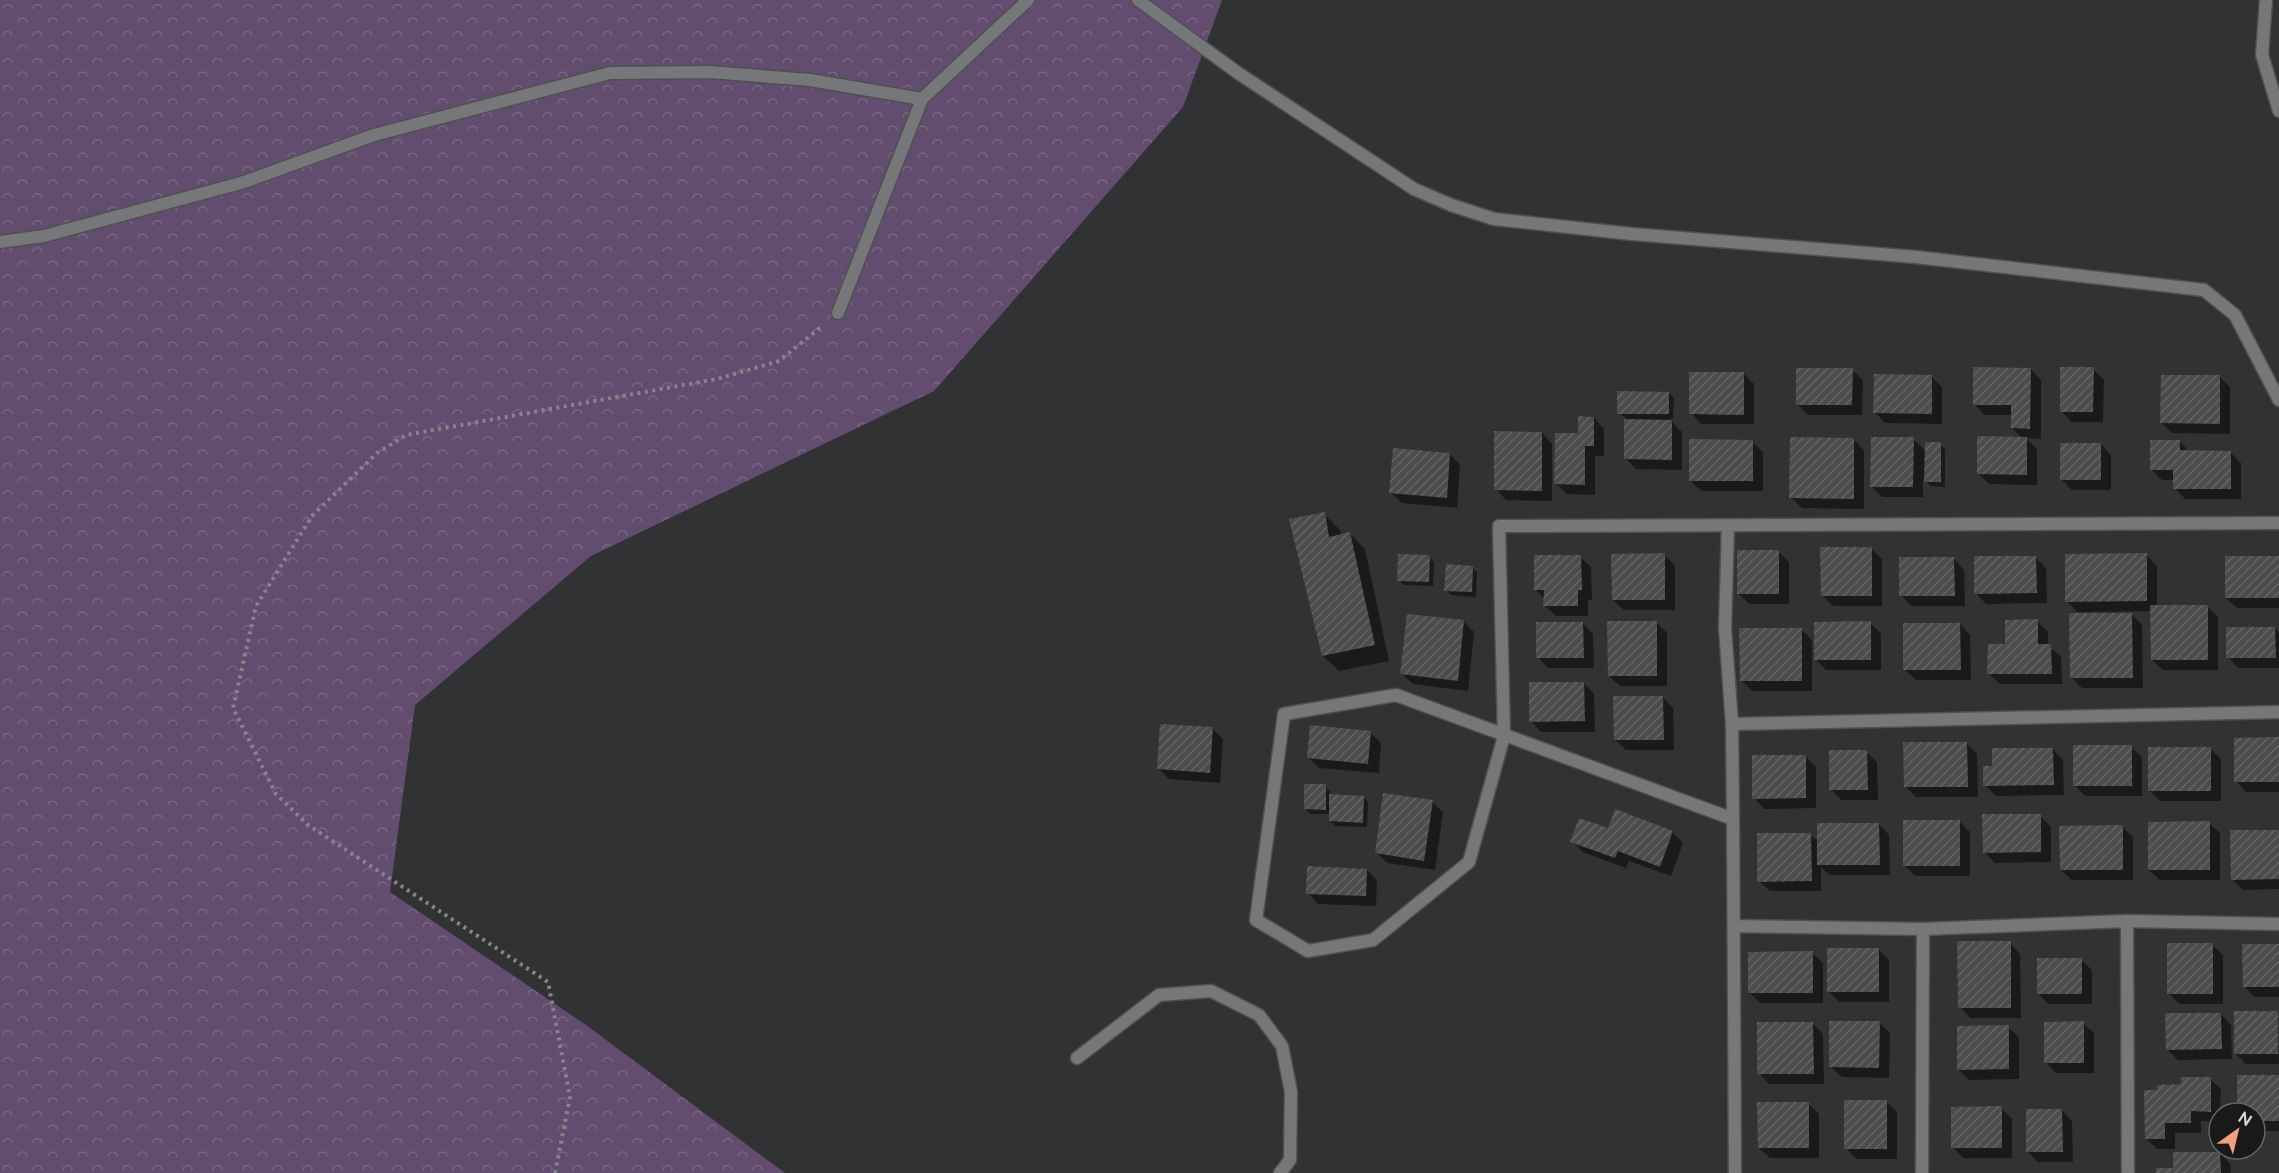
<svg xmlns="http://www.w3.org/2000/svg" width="2279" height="1173" viewBox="0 0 2279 1173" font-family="Raleway,sans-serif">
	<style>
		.forest { fill: url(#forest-crowns) }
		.shadow { fill: #0007 }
		.building { fill: url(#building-hatch) }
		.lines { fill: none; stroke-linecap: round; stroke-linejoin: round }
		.minor-casing { stroke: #4e5052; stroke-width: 15 }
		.path { stroke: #858688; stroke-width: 4; stroke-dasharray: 3 4.5; stroke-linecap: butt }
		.minor { stroke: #757778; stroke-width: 12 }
	</style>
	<defs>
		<pattern id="forest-crowns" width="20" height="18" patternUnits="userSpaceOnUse" patternTransform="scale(1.5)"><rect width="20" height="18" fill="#634d6e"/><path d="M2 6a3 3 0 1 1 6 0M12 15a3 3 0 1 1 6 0" fill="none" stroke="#796682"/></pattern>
		<pattern id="building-hatch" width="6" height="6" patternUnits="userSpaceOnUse" patternTransform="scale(1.5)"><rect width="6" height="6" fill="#4c4c4f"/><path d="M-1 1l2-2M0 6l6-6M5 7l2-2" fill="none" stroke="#656568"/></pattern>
	</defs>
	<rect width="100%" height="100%" fill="#303234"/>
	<path class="forest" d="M 0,0 L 1222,0 L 1183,107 L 934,391 L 591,556 L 415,705 L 390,892 L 586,1025 L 785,1173 L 0,1173 Z"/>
	<path class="shadow" d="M 2031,369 L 2041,380 L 2041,439 L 2026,438 L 2037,449 L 2037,485 L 1989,484 L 1979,474 L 2023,439 L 2012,428 L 2012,415 L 1985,415 L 1974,404 Z
		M 2093,369 L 2104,380 L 2103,422 L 2072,422 L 2061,411 Z
		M 1852,370 L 1863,380 L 1862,415 L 1808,415 L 1797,404 Z
		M 1744,374 L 1754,384 L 1754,424 L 1701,424 L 1691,413 Z
		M 1932,377 L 1942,387 L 1942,424 L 1885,423 L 1875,412 Z
		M 2220,377 L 2230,387 L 2230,434 L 2172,433 L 2161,422 Z
		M 1669,393 L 1674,398 L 1673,419 L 1669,419 L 1682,432 L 1682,470 L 1636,469 L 1625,458 L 1626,418 L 1618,413 Z
		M 1594,418 L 1604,429 L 1604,456 L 1595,456 L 1595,495 L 1567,494 L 1556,484 L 1579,435 Z
		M 1542,433 L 1552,444 L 1552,501 L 1506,500 L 1496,489 Z
		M 1853,439 L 1864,450 L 1864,509 L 1802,508 L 1791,497 Z
		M 1913,439 L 1926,451 L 1940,444 L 1945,449 L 1945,487 L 1931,486 L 1923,479 L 1923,497 L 1882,497 L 1871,486 Z
		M 1752,442 L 1763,452 L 1763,491 L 1701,491 L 1690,480 Z
		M 2180,442 L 2190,452 L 2230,452 L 2241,463 L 2241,499 L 2185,499 L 2175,488 L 2175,480 L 2162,480 L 2151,469 Z
		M 2101,444 L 2111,455 L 2111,490 L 2072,490 L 2061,479 Z
		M 1450,454 L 1460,465 L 1457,508 L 1402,503 L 1391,493 Z
		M 1324,514 L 1340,530 L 1341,535 L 1349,533 L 1365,549 L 1389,661 L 1339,671 L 1323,656 Z
		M 1871,548 L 1882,559 L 1882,606 L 1833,606 L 1822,595 Z
		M 1778,551 L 1789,562 L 1789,604 L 1749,604 L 1738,593 Z
		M 1664,555 L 1675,565 L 1675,610 L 1624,610 L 1613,600 Z
		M 2146,555 L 2157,566 L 2157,606 L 2207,606 L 2218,617 L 2218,670 L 2163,670 L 2152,660 L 2151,611 L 2077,612 L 2067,601 Z
		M 1429,557 L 1434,562 L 1433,586 L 1404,585 L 1399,580 Z
		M 1580,557 L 1591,567 L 1592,600 L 1588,600 L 1588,616 L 1556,616 L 1545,606 L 1545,599 L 1535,589 Z
		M 2279,557 L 2279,608 L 2237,608 L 2226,598 Z
		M 2036,558 L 2046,568 L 2047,603 L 1986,604 L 1976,593 Z
		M 1954,559 L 1964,570 L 1965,606 L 1911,606 L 1901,595 Z
		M 1472,567 L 1477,572 L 1476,597 L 1451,595 L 1446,590 Z
		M 2132,615 L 2142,625 L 2143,688 L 2082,688 L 2071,677 Z
		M 1463,621 L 1474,632 L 1468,691 L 1413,684 L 1402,674 Z
		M 2037,621 L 2048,632 L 2048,646 L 2061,656 L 2062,684 L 2000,684 L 1989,674 L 2007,646 Z
		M 1656,622 L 1667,633 L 1667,686 L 1620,686 L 1609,676 Z
		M 1583,623 L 1593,634 L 1594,668 L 1548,668 L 1538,657 Z
		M 1870,623 L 1881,633 L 1881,670 L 1826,670 L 1816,660 Z
		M 1960,624 L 1970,635 L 1971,680 L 1916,680 L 1905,670 Z
		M 2275,628 L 2279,632 L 2279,668 L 2238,668 L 2228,657 Z
		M 1801,629 L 1812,640 L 1812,691 L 1752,691 L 1741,680 Z
		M 1584,683 L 1594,694 L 1595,732 L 1541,732 L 1531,721 Z
		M 1663,697 L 1673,708 L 1674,750 L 1626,750 L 1615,740 Z
		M 1212,728 L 1223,739 L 1220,783 L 1169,779 L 1159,769 Z
		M 1370,732 L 1381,743 L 1379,773 L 1319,768 L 1309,758 Z
		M 2279,739 L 2279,792 L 2246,792 L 2236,781 Z
		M 1967,744 L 1977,754 L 1978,797 L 1916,797 L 1905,786 Z
		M 2131,747 L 2142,757 L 2142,796 L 2085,796 L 2075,786 Z
		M 2210,748 L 2221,759 L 2221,801 L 2160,801 L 2150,791 Z
		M 2053,749 L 2063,760 L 2064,795 L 1996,796 L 1985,785 L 1994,768 Z
		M 1866,752 L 1877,762 L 1878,800 L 1841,800 L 1831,789 Z
		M 1805,756 L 1816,767 L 1816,808 L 1764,809 L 1754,798 Z
		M 1325,786 L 1330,791 L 1330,796 L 1363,797 L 1368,802 L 1367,827 L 1335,826 L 1330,821 L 1331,814 L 1310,814 L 1305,809 Z
		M 1432,802 L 1443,812 L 1435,870 L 1387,863 L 1377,853 Z
		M 2040,816 L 2051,827 L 2051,862 L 1995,863 L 1984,852 Z
		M 1959,821 L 1970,832 L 1970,876 L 1915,876 L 1905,866 Z
		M 2209,823 L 2220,833 L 2220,880 L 2160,880 L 2149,870 Z
		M 1879,824 L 1889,835 L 1890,875 L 1829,875 L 1821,867 L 1821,891 L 1770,891 L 1759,881 L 1810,834 L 1819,842 Z
		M 2123,827 L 2133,837 L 2133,880 L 2072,880 L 2061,870 Z
		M 1608,830 L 1672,832 L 1683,843 L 1671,876 L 1629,861 L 1626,868 L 1583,852 L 1572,841 Z
		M 2279,832 L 2279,889 L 2243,890 L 2232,879 Z
		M 1367,870 L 1377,881 L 1376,906 L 1318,904 L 1308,893 Z
		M 2010,943 L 2020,954 L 2021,1018 L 1970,1018 L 1960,1007 Z
		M 2212,945 L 2223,955 L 2223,1004 L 2179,1004 L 2169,993 Z
		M 2279,945 L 2279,997 L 2255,997 L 2244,987 Z
		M 1879,950 L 1889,960 L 1889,1002 L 1839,1002 L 1828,991 Z
		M 1812,953 L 1823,963 L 1823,1003 L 1760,1003 L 1749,992 Z
		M 2081,960 L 2092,970 L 2092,1004 L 2049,1004 L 2038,994 Z
		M 2277,1012 L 2279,1064 L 2246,1064 L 2236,1054 Z
		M 2221,1014 L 2231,1025 L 2232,1059 L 2178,1060 L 2167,1049 Z
		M 1879,1023 L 1890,1033 L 1889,1078 L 1842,1077 L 1831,1067 Z
		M 2083,1023 L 2094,1033 L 2094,1073 L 2056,1073 L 2046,1062 Z
		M 1813,1024 L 1823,1034 L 1824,1084 L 1769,1084 L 1759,1073 Z
		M 2008,1027 L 2019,1037 L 2019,1079 L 1969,1080 L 1958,1069 Z
		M 2279,1076 L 2279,1131 L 2255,1131 L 2255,1113 L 2239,1113 Z
		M 2210,1079 L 2221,1089 L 2219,1122 L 2201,1121 L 2201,1133 L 2175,1133 L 2175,1149 L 2157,1149 L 2146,1139 L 2159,1091 Z
		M 1886,1101 L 1897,1112 L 1897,1159 L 1856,1159 L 1846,1148 Z
		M 1808,1103 L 1819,1114 L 1819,1158 L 1770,1158 L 1759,1148 Z
		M 2001,1108 L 2012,1119 L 2012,1158 L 1963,1158 L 1953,1147 Z
		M 2062,1110 L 2072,1121 L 2073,1162 L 2038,1162 L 2028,1152 Z
		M 2220,1153 L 2230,1164 L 2231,1173 L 2158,1173 L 2175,1170 Z"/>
	<path class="building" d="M 1973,367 L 2031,368 L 2030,429 L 2011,428 L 2011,405 L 1973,405 Z
		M 2060,367 L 2094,367 L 2093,412 L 2060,412 Z
		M 1796,368 L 1853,368 L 1852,405 L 1796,405 Z
		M 1689,372 L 1744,372 L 1744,415 L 1689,414 Z
		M 1874,374 L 1932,375 L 1932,414 L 1873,413 Z
		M 2161,375 L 2220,375 L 2220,424 L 2160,423 Z
		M 1617,391 L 1669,392 L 1669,414 L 1617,414 Z
		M 1578,416 L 1594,417 L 1594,446 L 1585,446 L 1585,485 L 1554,484 L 1555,433 L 1578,433 Z
		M 1624,419 L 1672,420 L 1672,460 L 1624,459 Z
		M 1494,431 L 1542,432 L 1542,491 L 1494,490 Z
		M 1977,436 L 2027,437 L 2027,475 L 1977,474 Z
		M 1790,437 L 1854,438 L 1854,499 L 1789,498 Z
		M 1871,437 L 1914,437 L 1913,487 L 1870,487 Z
		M 1689,439 L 1753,440 L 1753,481 L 1689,481 Z
		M 2150,440 L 2180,440 L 2180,450 L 2231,451 L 2231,489 L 2173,489 L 2173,470 L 2150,470 Z
		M 1925,442 L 1941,442 L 1941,482 L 1924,482 Z
		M 2060,443 L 2101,443 L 2101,480 L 2060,480 Z
		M 1393,448 L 1450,453 L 1447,498 L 1389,493 Z
		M 1325,512 L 1329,537 L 1350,532 L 1375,645 L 1322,656 L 1289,519 Z
		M 1820,547 L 1872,547 L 1872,596 L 1821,596 Z
		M 1737,550 L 1779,550 L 1779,594 L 1737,594 Z
		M 1665,553 L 1665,600 L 1612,600 L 1611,554 Z
		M 2147,553 L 2147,601 L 2065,602 L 2065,554 Z
		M 1398,554 L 1430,555 L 1429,582 L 1397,581 Z
		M 1534,555 L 1581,555 L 1582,590 L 1578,590 L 1578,606 L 1543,606 L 1544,590 L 1534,590 Z
		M 1974,556 L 2036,556 L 2037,593 L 1974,594 Z
		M 2225,556 L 2279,556 L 2279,598 L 2225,598 Z
		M 1899,557 L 1954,557 L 1955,596 L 1899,596 Z
		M 1446,564 L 1473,566 L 1472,592 L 1444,591 Z
		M 2150,605 L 2208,605 L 2208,660 L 2151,660 Z
		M 2069,613 L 2132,613 L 2133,678 L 2070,678 Z
		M 1407,614 L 1464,620 L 1458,681 L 1400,674 Z
		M 2038,619 L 2038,644 L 2051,644 L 2052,674 L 1987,674 L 1988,644 L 2005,644 L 2005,620 Z
		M 1607,621 L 1657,621 L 1657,676 L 1608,676 Z
		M 1871,621 L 1871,660 L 1814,660 L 1814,622 Z
		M 1536,622 L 1583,622 L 1584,658 L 1536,658 Z
		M 1903,623 L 1960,623 L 1961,670 L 1903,670 Z
		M 2226,627 L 2275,627 L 2276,658 L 2226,658 Z
		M 1739,628 L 1802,628 L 1802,681 L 1740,681 Z
		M 1529,682 L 1584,682 L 1585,721 L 1529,722 Z
		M 1613,696 L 1663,696 L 1664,740 L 1614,740 Z
		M 1160,724 L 1213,727 L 1210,773 L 1157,769 Z
		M 1310,725 L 1371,731 L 1368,764 L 1307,758 Z
		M 2279,737 L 2279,782 L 2234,782 L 2234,738 Z
		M 1903,742 L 1967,742 L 1968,787 L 1904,787 Z
		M 2073,745 L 2132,745 L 2132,786 L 2073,786 Z
		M 2148,747 L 2211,747 L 2211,791 L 2148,791 Z
		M 1992,748 L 2053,748 L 2054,785 L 1983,786 L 1983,766 L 1992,766 Z
		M 1829,750 L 1867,750 L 1868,790 L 1829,790 Z
		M 1752,755 L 1806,755 L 1806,798 L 1752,799 Z
		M 1304,784 L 1326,784 L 1326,810 L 1304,809 Z
		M 1383,793 L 1433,800 L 1424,861 L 1375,853 Z
		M 1329,794 L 1364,796 L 1363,823 L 1329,821 Z
		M 1615,809 L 1673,831 L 1660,867 L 1618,851 L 1615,858 L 1570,842 L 1579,818 L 1608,828 Z
		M 1982,814 L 2041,814 L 2041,852 L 1983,853 Z
		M 1903,820 L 1960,820 L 1960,866 L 1903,866 Z
		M 2210,821 L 2210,870 L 2148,870 L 2148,822 Z
		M 1817,823 L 1879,823 L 1880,865 L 1817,865 Z
		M 2123,825 L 2123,870 L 2060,870 L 2059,826 Z
		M 2230,830 L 2279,830 L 2279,879 L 2231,880 Z
		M 1757,833 L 1811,833 L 1812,881 L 1757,882 Z
		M 1307,866 L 1367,869 L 1366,896 L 1306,894 Z
		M 1957,941 L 2011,941 L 2011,1008 L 1958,1008 Z
		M 2167,943 L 2213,943 L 2213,994 L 2167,994 Z
		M 2242,944 L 2279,944 L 2279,987 L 2243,987 Z
		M 1827,948 L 1879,948 L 1879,992 L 1827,992 Z
		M 1813,951 L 1813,993 L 1748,993 L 1748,952 Z
		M 2037,958 L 2082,958 L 2082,994 L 2037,994 Z
		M 2234,1011 L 2278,1011 L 2278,1054 L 2234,1054 Z
		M 2165,1013 L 2221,1013 L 2222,1049 L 2166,1050 Z
		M 1829,1021 L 1880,1021 L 1879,1068 L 1829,1067 Z
		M 2084,1021 L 2084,1063 L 2044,1063 L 2044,1022 Z
		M 1757,1022 L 1813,1022 L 1814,1074 L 1757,1074 Z
		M 2009,1025 L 2009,1069 L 1957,1070 L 1957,1026 Z
		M 2237,1075 L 2279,1075 L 2279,1121 L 2255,1121 L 2255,1113 L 2237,1113 Z
		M 2181,1077 L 2211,1077 L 2211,1112 L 2191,1111 L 2191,1123 L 2165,1123 L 2165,1139 L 2145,1139 L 2144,1090 L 2157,1090 L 2157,1085 L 2181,1084 Z
		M 1844,1100 L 1887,1100 L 1887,1149 L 1844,1149 Z
		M 1757,1102 L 1809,1102 L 1809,1148 L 1758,1148 Z
		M 2002,1106 L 2002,1148 L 1951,1148 L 1951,1107 Z
		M 2026,1109 L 2062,1109 L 2063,1152 L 2026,1152 Z
		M 2173,1152 L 2220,1152 L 2221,1173 L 2156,1173 L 2156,1168 L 2173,1168 Z"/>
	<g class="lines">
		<g class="minor-casing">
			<path id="minor" d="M 1138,0 L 1238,73 L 1414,189 L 1451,205 L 1494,219 L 1632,234 L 1916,257 L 2204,290 L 2235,315 L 2279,400
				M 2266,0 L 2262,55 L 2279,111
				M 0,242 L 44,236 L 241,183 L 374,135 L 610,73 L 710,72 L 810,80 L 922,99
				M 838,313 L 922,99 L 1028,0
				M 1728,525 L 1725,628 L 1732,724 L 1733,819
				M 1732,724 L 2279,712
				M 2127,921 L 2128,1173
				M 1734,926 L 1923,929 L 2127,921 L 2279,924
				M 1077,1058 L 1159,995 L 1211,991 L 1259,1015 L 1282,1046 L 1291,1092 L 1290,1160 L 1280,1173
				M 1735,1173 L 1733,819 L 1396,695 L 1284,714 L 1256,920 L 1308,951 L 1373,940 L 1469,862 L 1504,736 L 1499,526 L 2279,523
				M 1922,1173 L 1923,929"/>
		</g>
		<path class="path" d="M 555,1173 L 570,1097 L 548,982 L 308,825 L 276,794 L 233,708 L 256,606 L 312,516 L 377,453 L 406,435 L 717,379 L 779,361 L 821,327"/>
		<use href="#minor" class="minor"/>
	</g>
	<g transform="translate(2237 1131) rotate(34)"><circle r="28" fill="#18191b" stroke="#646567" stroke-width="1.5"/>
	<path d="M0-4.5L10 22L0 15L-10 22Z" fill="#f2a07f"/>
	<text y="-9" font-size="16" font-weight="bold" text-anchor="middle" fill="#d7d8da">N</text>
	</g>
</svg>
